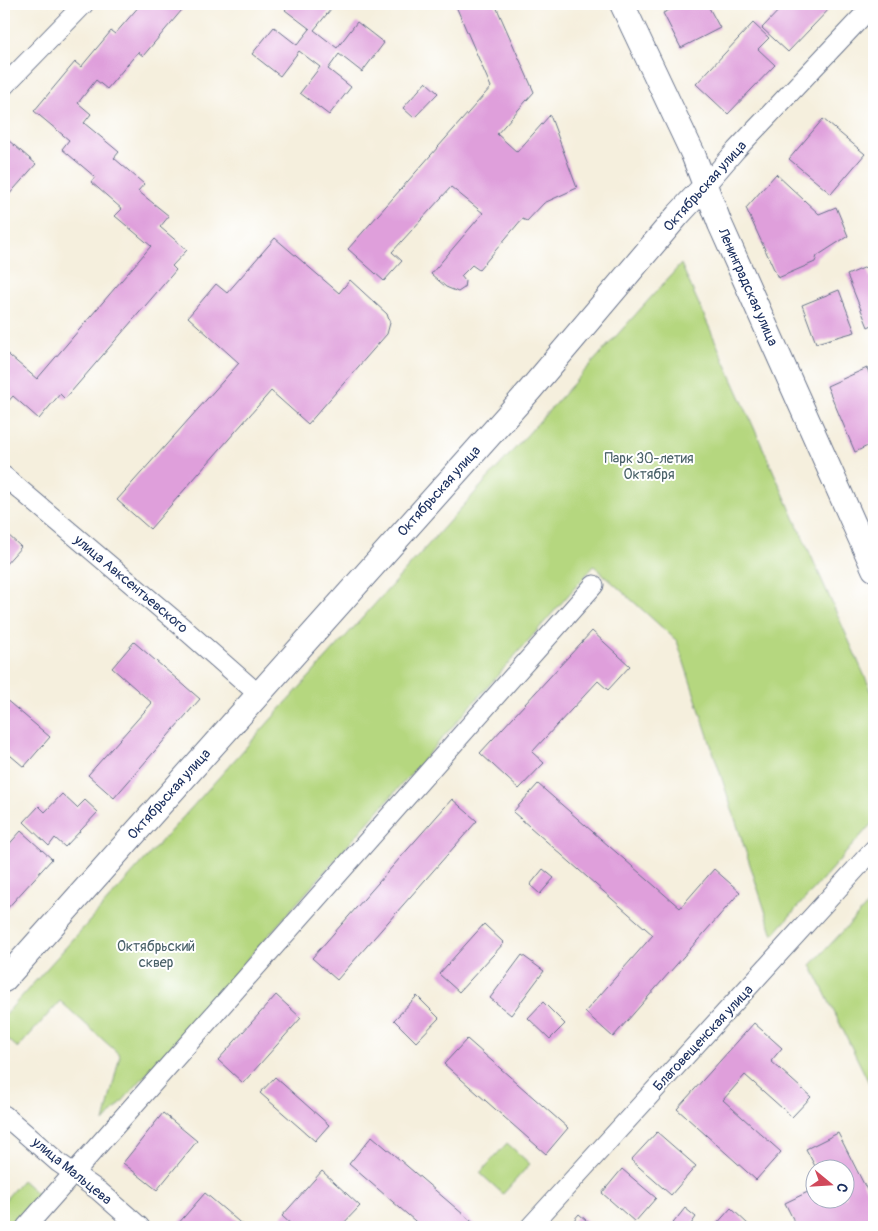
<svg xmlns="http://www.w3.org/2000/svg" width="878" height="1231" viewBox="0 0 878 1231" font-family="Pangolin,sans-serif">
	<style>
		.green { fill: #b5d77f; stroke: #68836e }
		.building { fill: #df9fdb }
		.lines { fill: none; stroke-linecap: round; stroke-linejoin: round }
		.minor-casing { stroke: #67728a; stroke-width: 21 }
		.major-casing { stroke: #67728a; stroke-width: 26 }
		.minor { stroke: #fff; stroke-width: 19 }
		.major { stroke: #fff; stroke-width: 24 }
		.labels { text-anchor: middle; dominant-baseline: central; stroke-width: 4; stroke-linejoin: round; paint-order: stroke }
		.street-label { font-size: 14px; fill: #1b2f5e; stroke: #fff }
		.park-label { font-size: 14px; fill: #496168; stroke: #fff }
	</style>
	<rect width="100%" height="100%" fill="#fff"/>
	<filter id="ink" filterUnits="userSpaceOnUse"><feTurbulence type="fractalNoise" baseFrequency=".02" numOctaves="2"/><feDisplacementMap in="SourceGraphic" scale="10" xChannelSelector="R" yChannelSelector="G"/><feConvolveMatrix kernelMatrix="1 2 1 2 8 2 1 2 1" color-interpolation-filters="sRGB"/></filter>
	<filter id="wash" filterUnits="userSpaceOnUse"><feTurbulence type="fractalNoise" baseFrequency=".0096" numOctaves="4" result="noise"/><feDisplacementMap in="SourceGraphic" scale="20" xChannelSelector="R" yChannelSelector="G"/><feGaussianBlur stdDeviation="1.12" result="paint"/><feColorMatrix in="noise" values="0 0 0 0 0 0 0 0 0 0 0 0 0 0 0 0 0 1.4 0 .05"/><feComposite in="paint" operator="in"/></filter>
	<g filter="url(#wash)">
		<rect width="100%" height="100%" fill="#f5efdd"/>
		<path class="green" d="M 681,264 L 874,697 L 874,821 L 773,935 L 677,641 L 594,566 L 104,1122 L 120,1055 L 60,1001 L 18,1048 L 4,1036 L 4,1016 Z
			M 874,898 L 874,1093 L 811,965 Z
			M 507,1143 L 530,1164 L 503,1194 L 480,1173 Z
			M 22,1180 L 40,1196 L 11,1227 L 4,1227 L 4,1201 Z"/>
		<g id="blocks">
			<path class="building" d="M 141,4 L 187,4 L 143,56 L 138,52 L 107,89 L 96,80 L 78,103 L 91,114 L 84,123 L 119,152 L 114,158 L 144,184 L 138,191 L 169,216 L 160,227 L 187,250 L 172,266 L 176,270 L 65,399 L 60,394 L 39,419 L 13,396 L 6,404 L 4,402 L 4,351 L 37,379 L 151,246 L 115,216 L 122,209 L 91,182 L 95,177 L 62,149 L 69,140 L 34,111 L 75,62 L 81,67 L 111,31 L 115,34 Z
				M 290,4 L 335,4 L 314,30 L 337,48 L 357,22 L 384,43 L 362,72 L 339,54 L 328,69 L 351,87 L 329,115 L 300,93 L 320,67 L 299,51 L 280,76 L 252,54 L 274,27 L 297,45 L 310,29 L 285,10 Z
				M 455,4 L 495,4 L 534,92 L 497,134 L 517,152 L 550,115 L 577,188 L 544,203 L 527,221 L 522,219 L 479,270 L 472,265 L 461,276 L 465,281 L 464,288 L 458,292 L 446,287 L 431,274 L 483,213 L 451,187 L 392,252 L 402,261 L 384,281 L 348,249 L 491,87 Z
				M 682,4 L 707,4 L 720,28 L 681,48 L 663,13 Z
				M 785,4 L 834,4 L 788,52 L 762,28 Z
				M 753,23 L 769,38 L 758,49 L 775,65 L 728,114 L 696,84 Z
				M 426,82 L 438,93 L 414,118 L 403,108 Z
				M 823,119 L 865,154 L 831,194 L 789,159 Z
				M 8,140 L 36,164 L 7,197 L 4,194 L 4,146 Z
				M 776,174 L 819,214 L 836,207 L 848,236 L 817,256 L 815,262 L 778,278 L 746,208 Z
				M 275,238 L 339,293 L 350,280 L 387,314 L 390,323 L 387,334 L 308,424 L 271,391 L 150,529 L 117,500 L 239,363 L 188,317 L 216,284 L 227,293 Z
				M 866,267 L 874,286 L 874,324 L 868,327 L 847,275 Z
				M 839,290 L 855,332 L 816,343 L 802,305 Z
				M 867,368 L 874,385 L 874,443 L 855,452 L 827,386 Z
				M 4,531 L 21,547 L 4,566 Z
				M 592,631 L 630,666 L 608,690 L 598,681 L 532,752 L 544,763 L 519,789 L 480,753 Z
				M 134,642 L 200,699 L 114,798 L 88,775 L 152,703 L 112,668 Z
				M 4,698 L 50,737 L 24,767 L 4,750 Z
				M 538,784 L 680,908 L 714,869 L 740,892 L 613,1037 L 585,1012 L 653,935 L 513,812 Z
				M 62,794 L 77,808 L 85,800 L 98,812 L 65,847 L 55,838 L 49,846 L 24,822 L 39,806 L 45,812 Z
				M 452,799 L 477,821 L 337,980 L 312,958 Z
				M 21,831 L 52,859 L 4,912 L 4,850 Z
				M 543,869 L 554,878 L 540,894 L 530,885 Z
				M 484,924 L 504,943 L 459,992 L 439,974 Z
				M 522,955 L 544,971 L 511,1015 L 490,998 Z
				M 276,995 L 301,1018 L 243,1083 L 218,1060 Z
				M 417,996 L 439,1018 L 416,1042 L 394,1020 Z
				M 543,1002 L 565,1024 L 550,1039 L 528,1018 Z
				M 754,1023 L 782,1048 L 771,1061 L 811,1097 L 792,1117 L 745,1075 L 723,1100 L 781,1152 L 756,1180 L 677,1109 Z
				M 467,1039 L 568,1128 L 546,1154 L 444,1064 Z
				M 275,1077 L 329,1125 L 315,1141 L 260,1093 Z
				M 163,1113 L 197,1141 L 157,1190 L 123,1163 Z
				M 657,1132 L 696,1166 L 671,1195 L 631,1160 Z
				M 838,1133 L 874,1204 L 874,1227 L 797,1227 L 785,1203 L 816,1188 L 816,1198 L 846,1198 L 846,1168 L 816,1168 L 806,1149 Z
				M 372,1136 L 478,1227 L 422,1227 L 349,1164 Z
				M 622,1169 L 656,1198 L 635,1222 L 602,1193 Z
				M 322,1171 L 360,1206 L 340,1227 L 294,1227 L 282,1216 Z
				M 205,1193 L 245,1227 L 179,1227 L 177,1225 Z
				M 685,1208 L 696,1217 L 689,1227 L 670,1227 Z
				M 731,1208 L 751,1227 L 714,1227 Z
				M 579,1214 L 594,1227 L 568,1227 Z"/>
		</g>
	</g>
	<g filter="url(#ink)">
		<use href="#blocks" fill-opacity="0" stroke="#67728a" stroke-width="1"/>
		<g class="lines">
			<g class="minor-casing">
				<path id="minor" d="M 4,86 L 84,4
					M 705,186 L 736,150 L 874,4
					M 4,476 L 173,619 L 258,694
					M 4,1115 L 59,1163 L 99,1191 L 140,1227
					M 26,1227 L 594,585
					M 530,1227 L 874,849"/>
			</g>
			<g class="major-casing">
				<path id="major" d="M 622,4 L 693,154 L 720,224 L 874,569
					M 4,980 L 530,390 L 678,215 L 705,186"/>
			</g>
			<use href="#minor" class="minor"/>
			<use href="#major" class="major"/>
		</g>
	</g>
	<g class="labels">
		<g class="street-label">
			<text transform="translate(705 186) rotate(-48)">Октябрьская улица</text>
			<text transform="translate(748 287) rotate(66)">Ленинградская улица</text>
			<text transform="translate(439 491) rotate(-48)">Октябрьская улица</text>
			<text transform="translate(131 584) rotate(40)">улица Авксентьевского</text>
			<text transform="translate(169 794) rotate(-48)">Октябрьская улица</text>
			<text transform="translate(703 1038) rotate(-47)">Благовещенская улица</text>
			<text transform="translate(72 1171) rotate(39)">улица Мальцева</text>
		</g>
		<g class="park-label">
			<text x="649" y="458">Парк 30-летия<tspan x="649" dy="16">Октября</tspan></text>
			<text x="156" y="946">Октябрьский<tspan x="156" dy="16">сквер</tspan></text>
		</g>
	</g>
	<rect width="878" height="1231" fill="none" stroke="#fff" stroke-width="20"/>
	<g transform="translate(830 1184) rotate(108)"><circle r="24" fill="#ffffff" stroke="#a4acbf"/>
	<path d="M0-4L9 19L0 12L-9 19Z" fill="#d1495b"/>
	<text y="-8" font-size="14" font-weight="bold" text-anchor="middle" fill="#1b2f5e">С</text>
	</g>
</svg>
